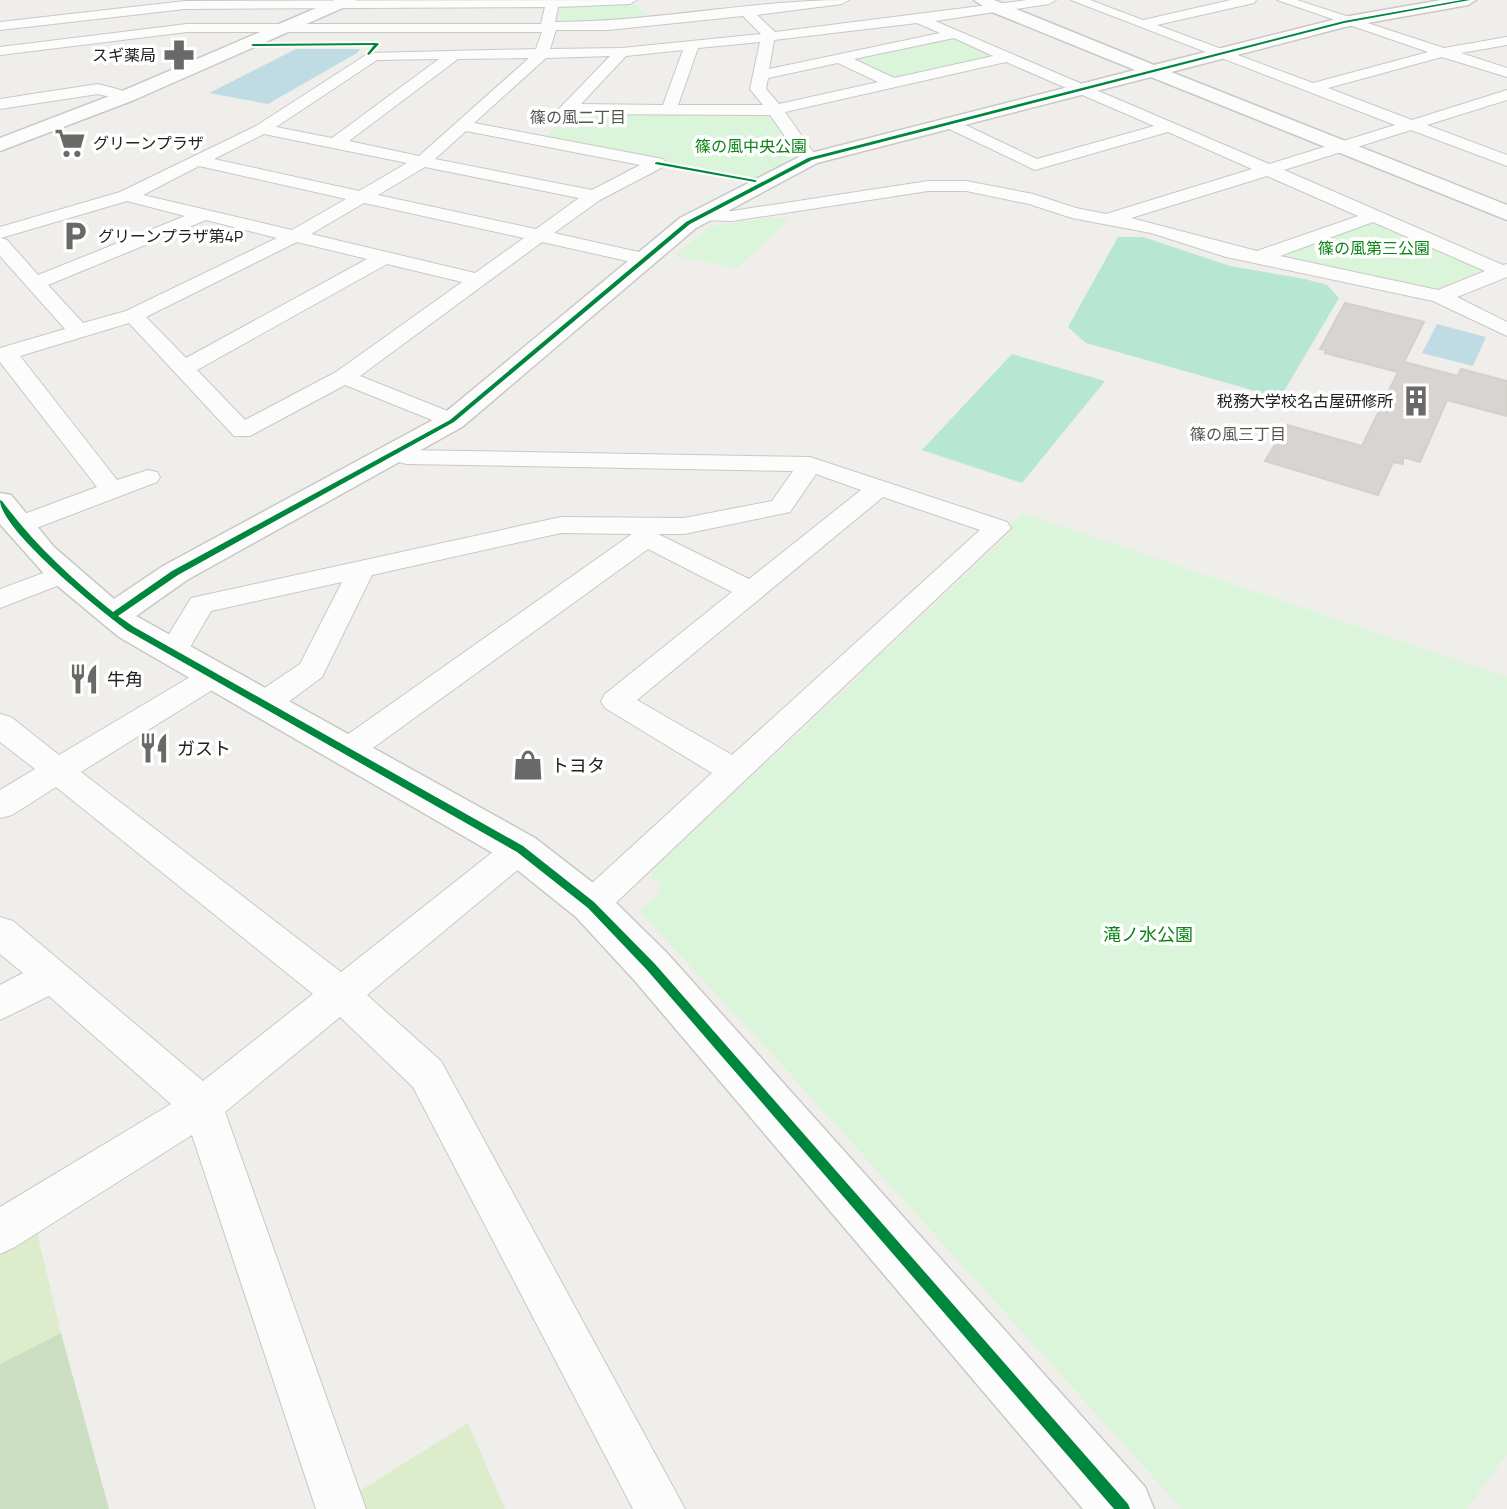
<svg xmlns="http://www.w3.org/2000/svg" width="1507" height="1509" viewBox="0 0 1507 1509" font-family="'Titillium Web','Noto Sans JP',sans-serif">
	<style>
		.grass { fill: #ddeccb }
		.forest { fill: #cbdec1 }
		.park { fill: #daf5da }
		.pitch { fill: #b7e6d2 }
		.water { fill: #bfdbe3 }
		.building { fill: #d7d4d2; stroke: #d3d0cc; stroke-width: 2 }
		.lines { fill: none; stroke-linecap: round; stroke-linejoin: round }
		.minor-casing { stroke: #c9c8c7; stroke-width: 2 }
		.tertiary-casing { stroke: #c9c8c7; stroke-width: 3 }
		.minor { fill: #fdfcfc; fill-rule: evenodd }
		.tertiary { fill: #fdfcfc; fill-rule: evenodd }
		.cycleway-casing { stroke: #fff; stroke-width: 4 }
		.cycleway { fill: #00873e; fill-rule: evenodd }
		.labels { text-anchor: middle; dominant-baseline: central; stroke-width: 7; stroke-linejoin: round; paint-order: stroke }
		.far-poi-label { font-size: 16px; fill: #222; stroke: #fff; text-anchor: end }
		.far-neighbourhood-label { font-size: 16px; fill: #555; stroke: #fff }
		.far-park-label { font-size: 16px; fill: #0c8416; stroke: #fff }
		.poi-label { font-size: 18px; fill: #222; stroke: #fff; text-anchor: start }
		.park-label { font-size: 18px; fill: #0c8416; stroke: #fff }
	</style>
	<rect width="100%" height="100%" fill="#f0eeeb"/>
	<path class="grass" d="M 35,1224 L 61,1333 L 0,1364 L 0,1247 Z
		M 468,1423 L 505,1509 L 360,1509 L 355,1494 Z"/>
	<path class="forest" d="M 61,1333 L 109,1509 L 0,1509 L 0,1364 Z"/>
	<path class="park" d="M 633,3 L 650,19 L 552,24 L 557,7 L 563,6 Z
		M 955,37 L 997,57 L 895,80 L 851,58 Z
		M 570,112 L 773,114 L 799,158 L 763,177 L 749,179 L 550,140 L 546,136 Z
		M 773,217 L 789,220 L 737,268 L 675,256 L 711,226 Z
		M 1371,221 L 1482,267 L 1483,271 L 1432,290 L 1283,260 L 1275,253 Z
		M 1022,513 L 1507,677 L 1507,1454 L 1467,1509 L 1182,1509 L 762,1043 L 639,911 L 660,892 L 660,881 L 653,880 L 650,872 L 863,673 L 857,669 L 880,648 L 885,651 L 1012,531 L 1007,528 Z"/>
	<path class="pitch" d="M 1118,237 L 1143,237 L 1230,266 L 1305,279 L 1327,285 L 1339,298 L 1280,398 L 1086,343 L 1068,327 Z
		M 1012,354 L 1105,381 L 1022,483 L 922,450 Z"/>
	<path class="water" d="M 296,49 L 360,49 L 357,53 L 268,104 L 209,93 Z
		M 1437,324 L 1486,337 L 1473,366 L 1422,353 Z"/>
	<path class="building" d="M 1345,303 L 1424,322 L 1404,362 L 1458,376 L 1461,369 L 1507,381 L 1507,416 L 1447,400 L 1420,462 L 1403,457 L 1403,464 L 1393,462 L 1378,495 L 1265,461 L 1287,425 L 1362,446 L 1398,372 L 1325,353 L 1326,350 L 1320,349 Z"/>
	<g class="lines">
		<g class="minor-casing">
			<path id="minor" d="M 637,0 L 630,4 L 558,7 L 555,22 C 653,22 750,0 849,0 L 842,4 L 757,15 L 775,32 L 1027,0 L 1056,0 L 1049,4 L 935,21 L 1269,164 L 1395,125 L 1071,0 L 1090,0 L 1143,20 L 1231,0 L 1256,0 L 1254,3 L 1157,25 L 1313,83 L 1428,52 L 1277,0 L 1297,0 L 1444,48 L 1507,37 L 1507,45 L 1461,53 L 1507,68 L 1507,77 L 1442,57 L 1328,88 L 1412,120 L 1507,90 L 1507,100 L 1427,125 L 1507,155 L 1507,166 L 1411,130 L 1284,170 L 1503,265 L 1507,264 L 1507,277 L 1457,297 L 1507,322 L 1507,336 L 1433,301 L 1226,257 L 1151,233 L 1072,218 L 1029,204 L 966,191 L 928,191 L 732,221 L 701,220 L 692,215 L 701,210 L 732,211 L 928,181 L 966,181 L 1033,194 L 1076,208 L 1106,214 L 1252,169 L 1168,132 L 1035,170 L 943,126 L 941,123 L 943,120 L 955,120 L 1037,159 L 1154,126 L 1006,62 L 785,112 L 818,159 L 810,164 L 804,163 L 770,115 L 572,114 L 565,121 L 553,121 L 551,118 L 553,115 L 610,56 L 546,58 L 474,123 L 663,159 L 666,163 L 663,167 L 600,200 L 554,233 L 652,255 L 655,259 L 652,263 L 645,265 L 542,242 L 360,376 L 460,416 L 464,421 L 460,426 L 452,428 L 345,385 L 250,436 L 234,436 L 129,323 L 20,356 L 117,480 L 148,470 L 157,472 L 160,477 L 157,482 L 26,532 L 17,534 L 8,532 L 4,526 L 8,520 L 97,487 L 0,362 L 0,348 L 65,329 L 0,256 L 0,227 L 120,192 L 256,126 L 369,53 L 536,49 L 542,32 L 187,32 L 0,55 L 0,47 L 187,24 L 541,24 L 545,7 L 185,9 L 0,30 L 0,22 L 185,1 ZM 743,16 L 761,34 L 622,48 L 550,49 L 556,30 L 608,30 ZM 917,23 L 940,33 L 769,69 L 774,40 ZM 954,38 L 993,56 L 894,78 L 854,59 ZM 760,42 L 750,89 L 763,105 L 678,105 L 698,48 ZM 683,50 L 663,105 L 581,104 L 626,56 ZM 529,58 L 419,156 L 349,141 L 458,59 ZM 439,59 L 332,138 L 276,127 L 377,60 ZM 838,63 L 878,82 L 779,104 L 766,89 L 768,78 ZM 466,131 L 640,165 L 592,190 L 435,159 ZM 264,134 L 407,163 L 359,191 L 214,159 ZM 199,166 L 346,199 L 292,230 L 143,195 ZM 425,167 L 579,198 L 536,229 L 378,195 ZM 1267,176 L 1358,216 L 1257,251 L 1131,218 ZM 127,201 L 185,216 L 38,275 L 7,240 L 1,238 ZM 364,203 L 524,238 L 475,273 L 311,234 ZM 206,220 L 277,238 L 126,311 L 83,323 L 48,285 ZM 1373,222 L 1485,271 L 1438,290 L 1280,256 ZM 297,242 L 367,259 L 186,358 L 146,317 ZM 387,264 L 462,282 L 336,372 L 245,420 L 197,370 Z
				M 98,84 L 132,93 L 135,96 L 127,101 L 98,94 L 0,109 L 0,99 Z
				M 395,447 L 407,450 L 810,457 L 1007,522 L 1011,528 L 603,915 L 591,919 L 579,915 L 573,905 L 579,895 L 712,773 L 605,708 L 601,701 L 605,694 L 732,592 L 648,549 L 359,758 L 348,761 L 337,758 L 332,750 L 337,742 L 632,534 L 561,533 L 372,575 L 322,677 L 276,711 L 265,714 L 254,711 L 250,703 L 254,695 L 300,664 L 342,582 L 211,611 L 182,661 L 172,664 L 162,661 L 157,654 L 191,598 L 561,517 L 684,518 L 772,501 L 793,471 L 407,464 L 386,459 L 383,454 L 386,449 ZM 816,474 L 861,490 L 749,579 L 658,534 L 684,534 L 790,512 ZM 883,497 L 980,530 L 732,755 L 637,700 Z
				M 65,565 L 75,567 L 79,573 L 75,579 L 0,608 L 0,589 Z
				M 215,665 L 225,668 L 230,675 L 225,682 L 81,772 L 341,972 L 508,840 L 520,836 L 532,840 L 537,849 L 532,858 L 367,995 L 441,1061 L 685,1509 L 633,1509 L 413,1087 L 340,1017 L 225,1112 L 366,1509 L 316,1509 L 192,1135 L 15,1247 L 0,1254 L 0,1207 L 171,1104 L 49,996 L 0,1020 L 0,985 L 23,973 L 0,954 L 0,917 L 13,921 L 203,1081 L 313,994 L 56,787 L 12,815 L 0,818 L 0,790 L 35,769 L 0,742 L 0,714 L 11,717 L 59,755 L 205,668 Z"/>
		</g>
		<g class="tertiary-casing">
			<path id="tertiary" d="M 335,0 L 356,0 L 354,3 L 134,100 L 0,151 L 0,138 L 120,92 Z
				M 974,0 L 994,0 L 1154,65 L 1344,17 L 1441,0 L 1476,0 L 1468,5 L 1345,27 L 1171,72 L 1507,205 L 1507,220 L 1151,77 L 817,163 L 696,228 L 462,427 L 187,580 L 136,616 L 535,838 L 606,893 L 667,953 L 1145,1487 L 1154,1509 L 1083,1509 L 635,981 L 576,917 L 505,860 L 119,637 L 48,578 L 0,524 L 0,493 L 11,495 L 54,547 L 114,599 L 163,566 L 442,415 L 680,218 L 803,155 L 1135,70 L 992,12 Z"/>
		</g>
		<use href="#minor" class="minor"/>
		<use href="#tertiary" class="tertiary"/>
		<g class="cycleway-casing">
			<path id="cycleway" d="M 1462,0 L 1470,0 L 1344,23 L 812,160 L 690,224 L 454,422 L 178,575 L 118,616 L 134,627 L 523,846 L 594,902 L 655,964 L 1128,1504 L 1130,1509 L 1114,1509 L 647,970 L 588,908 L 517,852 L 128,631 C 102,612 0,530 0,500 L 2,501 C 34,544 72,579 113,612 L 172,571 L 450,420 L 686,222 L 808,158 L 1344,21 Z
				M 377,43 L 379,44 L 369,55 L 367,54 L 374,45 L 253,46 L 251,45 L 253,44 Z
				M 657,162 L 755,180 L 757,181 L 755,182 L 655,164 L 655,163 Z"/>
		</g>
		<use href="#cycleway" class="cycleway"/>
	</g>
	<defs>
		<g id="pharmacy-bare" transform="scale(2.415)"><path d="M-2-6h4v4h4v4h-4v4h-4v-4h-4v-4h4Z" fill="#6a6968" stroke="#fff" stroke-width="2.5" paint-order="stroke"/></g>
		<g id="supermarket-bare" transform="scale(2.415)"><path d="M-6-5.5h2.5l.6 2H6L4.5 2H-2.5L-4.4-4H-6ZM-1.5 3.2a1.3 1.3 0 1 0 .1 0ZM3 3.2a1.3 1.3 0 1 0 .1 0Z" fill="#6a6968" stroke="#fff" stroke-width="2.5" paint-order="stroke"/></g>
		<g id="parking-bare" transform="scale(2.415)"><path d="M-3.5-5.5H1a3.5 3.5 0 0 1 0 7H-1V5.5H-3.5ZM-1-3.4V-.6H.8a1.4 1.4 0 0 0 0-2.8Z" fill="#6a6968" stroke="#fff" stroke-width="2.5" paint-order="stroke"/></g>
		<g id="building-bare" transform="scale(2.415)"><path d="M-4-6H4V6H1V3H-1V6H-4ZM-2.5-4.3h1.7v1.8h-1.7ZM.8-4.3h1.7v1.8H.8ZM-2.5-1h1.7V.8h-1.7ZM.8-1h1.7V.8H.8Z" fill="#6a6968" stroke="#fff" stroke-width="2.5" paint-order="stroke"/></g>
		<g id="restaurant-bare" transform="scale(2.415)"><path d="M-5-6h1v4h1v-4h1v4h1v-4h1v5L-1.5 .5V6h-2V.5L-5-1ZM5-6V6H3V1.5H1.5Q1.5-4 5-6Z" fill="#6a6968" stroke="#fff" stroke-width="2.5" paint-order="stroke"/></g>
		<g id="shop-bare" transform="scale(2.415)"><path d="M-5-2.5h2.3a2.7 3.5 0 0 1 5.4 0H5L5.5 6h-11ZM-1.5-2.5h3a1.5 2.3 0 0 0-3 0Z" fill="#6a6968" stroke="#fff" stroke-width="2.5" paint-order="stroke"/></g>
	</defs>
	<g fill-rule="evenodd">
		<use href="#pharmacy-bare" x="179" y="55"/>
		<use href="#supermarket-bare" x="70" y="143"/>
		<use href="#parking-bare" x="75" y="236"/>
		<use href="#building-bare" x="1416" y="401"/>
		<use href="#restaurant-bare" x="84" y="679"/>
		<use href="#restaurant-bare" x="154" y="748"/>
		<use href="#shop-bare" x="528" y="765"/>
	</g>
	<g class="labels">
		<g class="far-poi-label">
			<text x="156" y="55">スギ薬局</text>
			<text x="93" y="143" text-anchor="start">グリーンプラザ</text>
			<text x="98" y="236" text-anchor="start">グリーンプラザ第4P</text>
			<text x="1393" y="401">税務大学校名古屋研修所</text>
		</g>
		<g class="far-neighbourhood-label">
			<text x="578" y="117">篠の風二丁目</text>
			<text x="1238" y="434">篠の風三丁目</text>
		</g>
		<g class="far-park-label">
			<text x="751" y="146">篠の風中央公園</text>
			<text x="1374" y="248">篠の風第三公園</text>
		</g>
		<g class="poi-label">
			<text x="107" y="679">牛角</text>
			<text x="177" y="748">ガスト</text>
			<text x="551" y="765">トヨタ</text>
		</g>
		<g class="park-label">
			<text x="1148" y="934">滝ノ水公園</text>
		</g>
	</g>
</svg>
